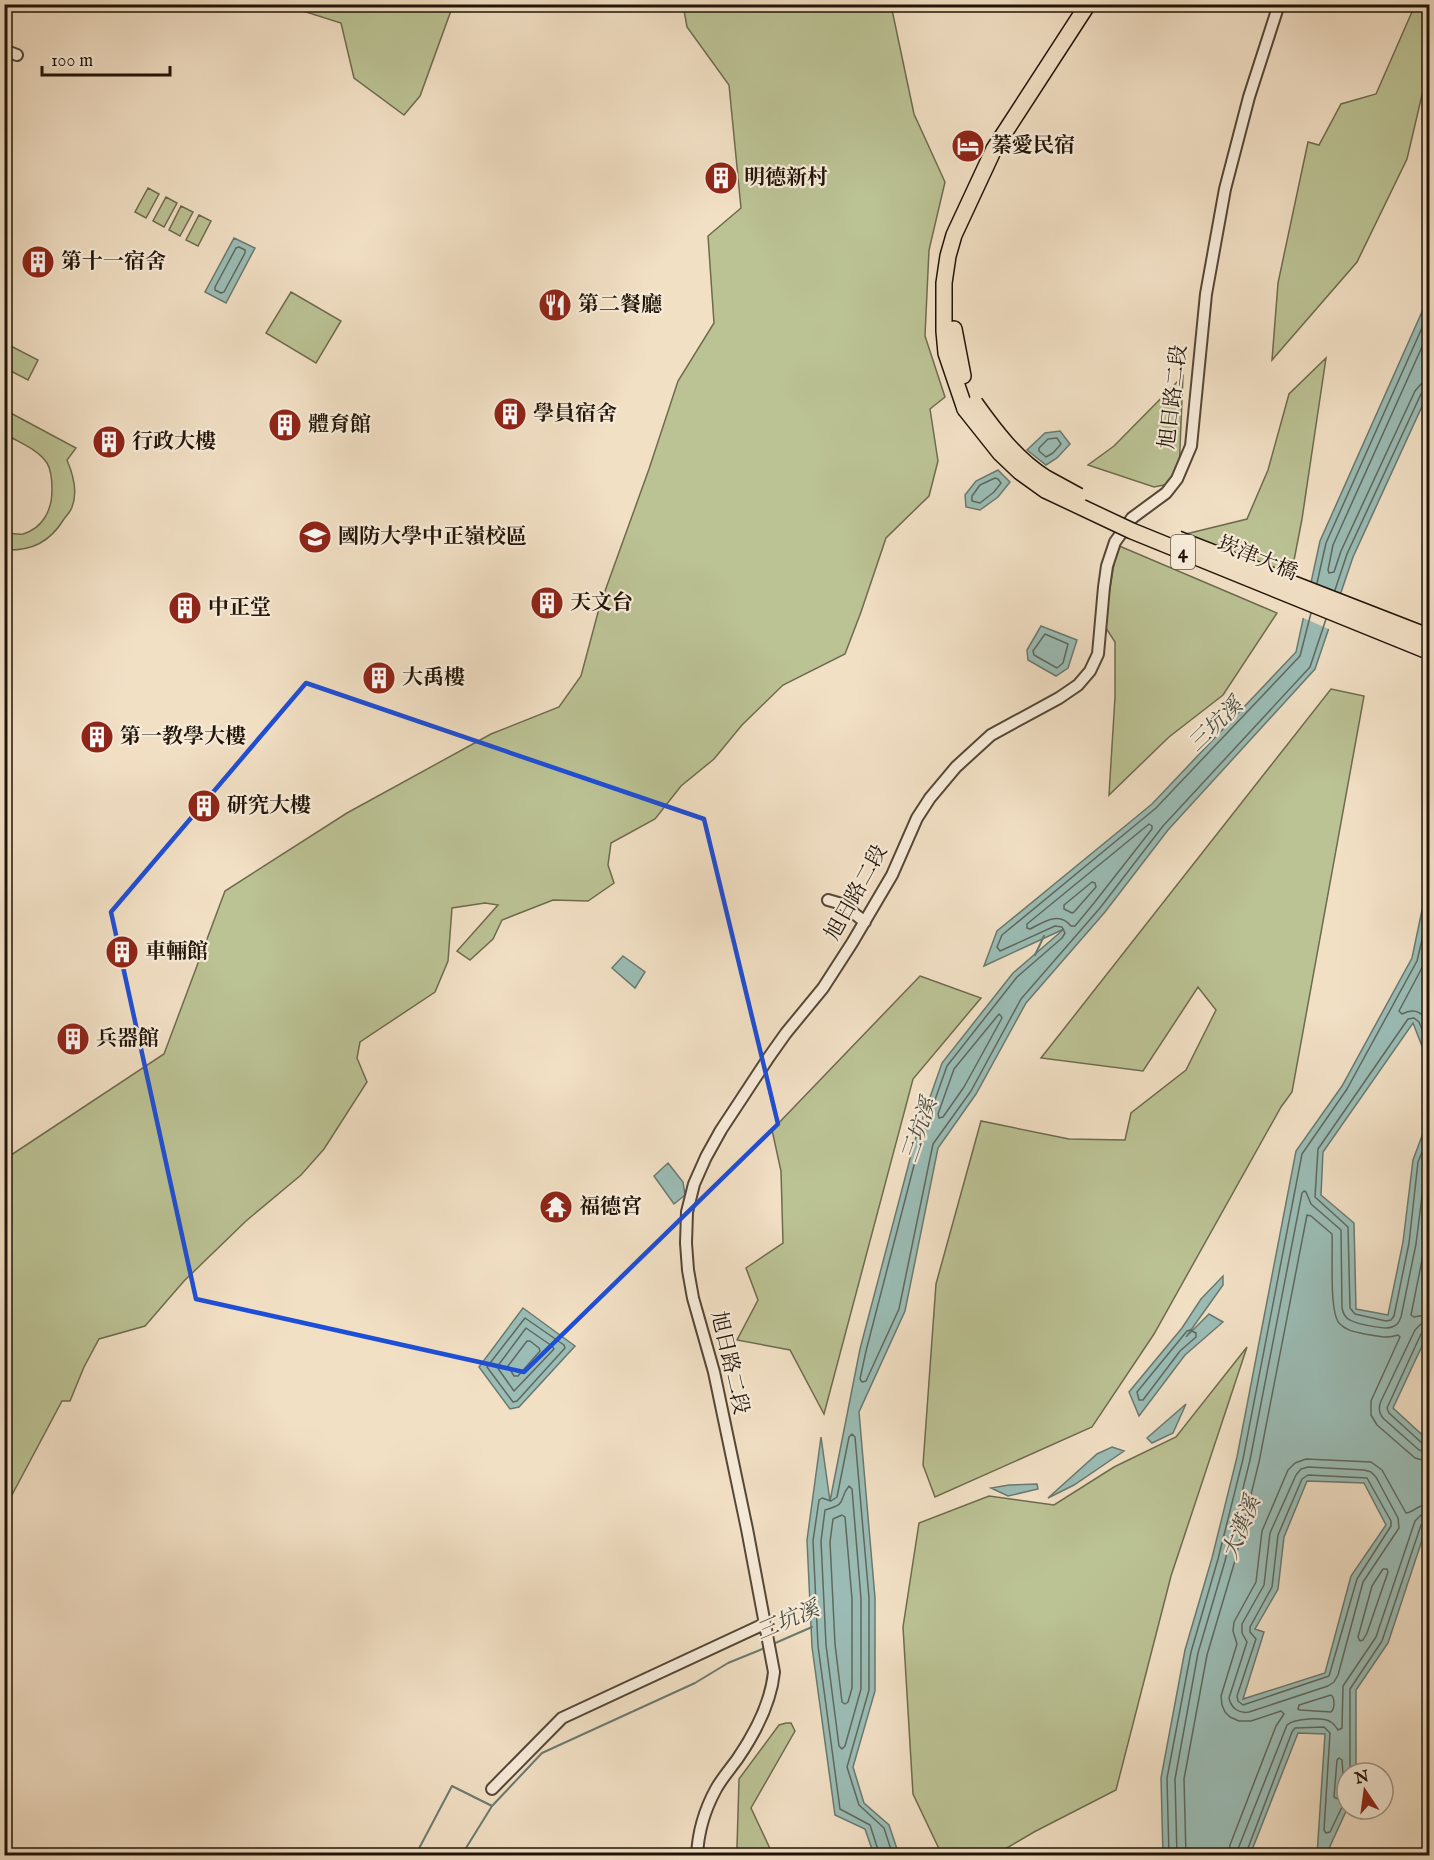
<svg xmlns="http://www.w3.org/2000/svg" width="1434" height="1860" viewBox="0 0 1434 1860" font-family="'IM FELL English','Noto Serif TC',serif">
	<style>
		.green { fill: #bbc294; stroke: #6e6b4e; stroke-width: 1.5 }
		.water { fill: #9bbdb6; stroke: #6a7970; stroke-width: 1.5; fill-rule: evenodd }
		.pier { fill: #f2e0c5 }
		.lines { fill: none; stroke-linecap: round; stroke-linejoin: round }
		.shore { stroke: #5e685e; stroke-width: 1.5 }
		.stream { stroke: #6a7970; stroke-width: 2 }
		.street-casing { stroke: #544736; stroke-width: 14 }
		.primary-casing { stroke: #201407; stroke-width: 18 }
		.street { stroke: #f7ebd9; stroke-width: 10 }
		.primary { stroke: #f2e0c5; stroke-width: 15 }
		.primary-bridge-casing { stroke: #201407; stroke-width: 18; stroke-linecap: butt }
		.primary-bridge { stroke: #f2e0c5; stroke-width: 15 }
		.marked { fill: none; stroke: #1d4ed8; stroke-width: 4.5; stroke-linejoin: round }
		.labels { text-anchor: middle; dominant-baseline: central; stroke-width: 4.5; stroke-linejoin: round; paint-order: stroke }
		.shield { fill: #f7ebd9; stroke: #605446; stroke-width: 1.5 }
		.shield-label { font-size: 20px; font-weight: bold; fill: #201407 }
		.poi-label { font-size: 21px; font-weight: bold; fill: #201407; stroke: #f7ebd9; text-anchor: start }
		.street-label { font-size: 21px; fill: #201407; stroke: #f7ebd9 }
		.water-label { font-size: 22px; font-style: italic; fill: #4b4f44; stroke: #f7ebd9 }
	</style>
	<rect width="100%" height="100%" fill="#f2e0c5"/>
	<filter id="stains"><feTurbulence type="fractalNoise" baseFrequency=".00333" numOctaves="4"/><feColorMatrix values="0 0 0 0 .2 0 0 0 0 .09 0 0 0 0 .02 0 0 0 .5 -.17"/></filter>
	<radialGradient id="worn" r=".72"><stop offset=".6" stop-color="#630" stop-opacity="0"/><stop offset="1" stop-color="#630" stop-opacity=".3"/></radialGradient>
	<path class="green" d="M 284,5 L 453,4 L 453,5 L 420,96 L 404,115 L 354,78 L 341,23 Z
		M 683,5 L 891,5 L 914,114 L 945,182 L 929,250 L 925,336 L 945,397 L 930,409 L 938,461 L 929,496 L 886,538 L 861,612 L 845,654 L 783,685 L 742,725 L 714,759 L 681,786 L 655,819 L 611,843 L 608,865 L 614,883 L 588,901 L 553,900 L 502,920 L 493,939 L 470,960 L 457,951 L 498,905 L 485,903 L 452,908 L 448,961 L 435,992 L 360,1042 L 357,1058 L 367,1082 L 324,1149 L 301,1175 L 246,1221 L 184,1281 L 145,1326 L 99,1339 L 84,1367 L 70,1401 L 62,1401 L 5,1508 L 5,1159 L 164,1054 L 225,891 L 347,813 L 491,734 L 559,707 L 581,676 L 600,605 L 649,469 L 678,381 L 714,323 L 708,236 L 741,208 L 729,85 L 687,27 Z
		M 1415,5 L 1429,5 L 1429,65 L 1407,159 L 1357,262 L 1272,360 L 1278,283 L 1308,142 L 1319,145 L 1341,104 L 1376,94 Z
		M 148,188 L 159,194 L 146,218 L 135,212 Z
		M 166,197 L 177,203 L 164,227 L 153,221 Z
		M 181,206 L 193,212 L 180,236 L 169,230 Z
		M 199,215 L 211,221 L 198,246 L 186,240 Z
		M 291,292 L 341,321 L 316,363 L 266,333 Z
		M 5,343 L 38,360 L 28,380 L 5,368 Z
		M 1326,358 L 1302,519 L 1291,576 L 1186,534 L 1247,519 L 1268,470 L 1289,394 Z
		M 1183,376 L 1179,472 L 1169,484 L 1154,487 L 1088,465 L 1114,446 Z
		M 5,410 L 76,448 L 67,460 C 73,474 78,492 72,507 C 71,511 67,515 64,519 C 50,542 32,551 5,550 L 5,533 C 10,533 18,535 23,534 C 43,528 52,510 52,490 C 52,482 52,471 47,463 C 38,449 18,442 5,434 Z
		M 1117,545 L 1277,613 L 1223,695 L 1169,737 L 1109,795 L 1115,697 L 1115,642 L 1104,625 Z
		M 1331,689 L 1364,696 L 1292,1092 L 1281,1107 L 1154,1334 L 1092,1427 L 935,1497 L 923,1465 L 936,1284 L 981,1121 L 1069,1139 L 1125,1140 L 1131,1113 L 1186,1070 L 1216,1010 L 1198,987 L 1143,1071 L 1041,1058 Z
		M 920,976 L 981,998 L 913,1079 L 824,1414 L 790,1350 L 737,1340 L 758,1300 L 746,1268 L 783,1243 L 781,1171 L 772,1130 Z
		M 1247,1347 L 1171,1576 L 1116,1790 L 1034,1832 L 995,1855 L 942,1855 L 913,1794 L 903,1627 L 919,1523 L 989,1496 L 1054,1505 L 1114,1467 L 1176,1437 Z
		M 786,1723 L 791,1723 L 795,1731 L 751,1808 L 773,1855 L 741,1855 L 737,1847 L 739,1779 L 779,1725 Z"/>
	<path class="water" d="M 234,238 L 255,248 L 226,303 L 205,292 Z
		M 1429,296 L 1429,391 L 1353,557 L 1315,669 L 1168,830 L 1105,912 L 1026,1003 L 976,1094 L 938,1148 L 905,1311 L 859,1412 L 875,1598 L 875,1691 L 853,1767 L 864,1803 L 889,1825 L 899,1855 L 874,1855 L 865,1829 L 835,1815 L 812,1647 L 807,1540 L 821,1437 L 830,1501 L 860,1349 L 915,1140 L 942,1063 L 1013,973 L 1064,929 L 984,966 L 997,931 L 1152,804 L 1296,652 L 1320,541 Z
		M 1060,431 L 1070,444 L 1057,458 L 1046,465 L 1027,450 L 1045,433 Z
		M 998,470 L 1010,482 L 998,497 L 980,510 L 966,507 L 965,495 L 976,481 Z
		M 1041,626 L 1077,640 L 1068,668 L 1056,676 L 1028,660 L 1027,650 Z
		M 1429,877 L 1429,1064 L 1413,1023 L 1323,1152 L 1321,1195 L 1354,1223 L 1356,1309 L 1388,1315 L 1403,1242 L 1413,1160 L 1429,1117 L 1429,1331 L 1393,1408 L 1429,1441 L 1429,1519 L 1388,1643 L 1356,1690 L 1356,1773 L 1347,1773 L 1347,1809 L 1326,1855 L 1317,1855 L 1325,1734 L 1298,1733 L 1250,1855 L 1163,1855 L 1161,1778 L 1185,1650 L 1212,1558 L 1237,1457 L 1296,1151 L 1342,1086 L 1412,958 ZM 1307,1481 L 1364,1483 L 1386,1525 L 1351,1576 L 1325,1673 L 1243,1699 L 1264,1632 L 1255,1629 L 1278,1589 L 1284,1537 Z
		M 623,956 L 645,972 L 635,988 L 612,968 Z
		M 668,1163 L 683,1182 L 685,1195 L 674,1204 L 654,1176 Z
		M 1223,1276 L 1223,1285 L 1186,1337 L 1209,1314 L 1223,1322 L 1185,1355 L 1139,1416 L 1129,1392 L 1182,1328 L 1201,1299 Z
		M 523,1308 L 575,1346 L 519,1407 L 510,1409 L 479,1367 Z
		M 1186,1404 L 1173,1433 L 1152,1443 L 1147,1438 Z
		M 1112,1447 L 1124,1451 L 1074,1485 L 1048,1498 L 1097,1454 Z
		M 1037,1484 L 1038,1489 L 1008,1496 L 991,1488 L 1009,1485 Z"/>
	<path class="pier" d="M 1308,585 L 1342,598 L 1331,630 L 1301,617 Z"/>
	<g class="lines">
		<path class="shore" d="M 239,247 L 245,250 L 245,253 L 224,292 L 221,293 L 215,290 L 215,287 L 236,248 Z
			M 1430,329 L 1333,545 L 1328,570 L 1329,573 L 1334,572 L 1341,551 L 1415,391 L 1421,384 L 1430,383
			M 1057,438 L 1061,444 L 1053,453 L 1046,457 L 1039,451 L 1039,448 L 1048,439 Z
			M 995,478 L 998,479 L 1001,483 L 994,492 L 980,503 L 972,501 L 972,496 L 980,485 Z
			M 1317,583 L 1326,543 L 1430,310
			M 1335,590 L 1347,554 L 1421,394 L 1424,391 L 1430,390
			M 1311,613 L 1300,656 L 1156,808 L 1002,935 L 997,947 L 1000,951 L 1055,926 L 1062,927 L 1065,933 L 1062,938 L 1017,977 L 947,1066 L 920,1142 L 866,1351 L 860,1379 L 862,1382 L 866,1381 L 899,1309 L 933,1144 L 971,1091 L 1021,999 L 1100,908 L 1163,826 L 1310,667 L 1326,619
			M 1045,634 L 1068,644 L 1063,663 L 1057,668 L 1034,655 L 1033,651 Z
			M 1149,824 L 1152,826 L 1152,829 L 1094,903 L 1075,926 L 1071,926 C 1059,911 1044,922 1030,929 L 1027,928 L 1027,924 Z
			M 1092,882 L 1095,883 L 1096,887 L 1074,912 L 1072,913 L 1064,909 L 1064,905 Z
			M 1430,942 L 1424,964 L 1399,1011 L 1402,1014 C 1416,1007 1424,1013 1430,1027
			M 999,1014 L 1001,1016 L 1002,1018 L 964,1087 L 943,1117 L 939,1118 L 938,1114 L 954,1069 Z
			M 1430,1048 L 1419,1022 L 1414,1018 L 1408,1019 L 1318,1149 L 1315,1197 L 1348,1227 L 1350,1308 L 1355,1314 L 1386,1321 L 1391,1320 L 1394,1316 L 1409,1243 L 1418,1162 L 1430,1133
			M 1430,1209 L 1425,1245 L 1411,1315 L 1414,1317 L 1430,1314
			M 525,1318 L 564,1345 L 565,1348 L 517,1401 L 513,1402 L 487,1367 Z
			M 1430,1323 L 1421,1324 L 1415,1330 L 1381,1401 C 1378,1408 1379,1414 1384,1419 L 1419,1450 L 1430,1453
			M 526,1328 L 552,1346 L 554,1349 L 514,1391 L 497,1367 Z
			M 1190,1330 L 1196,1333 L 1196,1337 L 1180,1351 L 1143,1400 L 1139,1400 L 1137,1392 L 1187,1331 Z
			M 1430,1330 L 1425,1331 L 1421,1334 L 1387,1408 L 1389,1413 L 1423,1444 L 1430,1445
			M 527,1341 L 530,1341 L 539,1348 L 540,1351 L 518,1376 L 514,1376 L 508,1366 Z
			M 1308,1467 L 1364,1470 L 1371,1472 L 1376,1477 L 1398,1518 L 1399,1528 L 1363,1582 L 1338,1675 L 1334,1682 L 1328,1686 L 1249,1712 C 1239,1714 1231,1708 1229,1698 L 1247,1642 L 1242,1633 L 1242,1624 L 1264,1585 L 1270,1533 L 1296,1475 L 1301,1469 Z
			M 1308,1475 L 1367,1478 L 1391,1521 L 1391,1526 L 1357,1579 L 1329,1676 L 1243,1705 L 1238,1701 L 1237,1696 L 1256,1639 L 1250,1632 L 1250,1627 L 1272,1587 L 1278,1535 L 1302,1479 Z
			M 849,1486 L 852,1489 L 861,1599 L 861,1689 L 845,1746 L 842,1749 L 839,1746 L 826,1645 L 821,1541 L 825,1510 C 850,1503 837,1500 849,1486 Z
			M 842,1515 L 845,1517 L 852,1599 L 852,1688 L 848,1702 L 845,1704 L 842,1702 L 835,1644 L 830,1542 L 833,1519 Z
			M 1383,1569 L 1387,1569 L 1388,1572 L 1367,1633 L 1363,1640 L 1360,1641 L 1358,1637 L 1372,1586 Z
			M 1331,1695 C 1335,1698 1335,1708 1331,1712 L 1300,1710 L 1298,1709 L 1299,1705 Z
			M 1350,1773 L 1350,1689 L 1382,1641 L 1421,1525 L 1424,1522 L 1430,1521
			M 1347,1782 L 1343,1775 L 1342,1760 L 1339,1758 L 1337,1760 L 1334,1797 L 1338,1799 L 1347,1796
			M 880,1856 L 870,1825 L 840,1809 L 818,1646 L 813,1541 L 819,1500 L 822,1498 L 831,1501 L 837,1497 L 849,1437 L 852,1434 L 855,1437 L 869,1598 L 869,1690 L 847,1767 L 859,1805 L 884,1828 L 893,1856
			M 1169,1856 L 1167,1778 L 1191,1652 L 1218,1559 L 1243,1459 L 1302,1154 L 1347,1089 L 1417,961 L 1430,906
			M 1177,1856 L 1175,1779 L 1198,1653 L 1225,1561 L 1250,1460 L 1302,1193 L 1304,1191 L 1306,1192 L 1311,1204 L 1341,1230 L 1342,1308 C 1343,1313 1345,1318 1350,1320 C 1356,1324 1386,1330 1392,1327 C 1398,1325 1399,1322 1401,1317 L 1416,1244 L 1426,1164 L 1430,1154
			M 1186,1856 L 1184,1779 L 1207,1655 L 1234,1564 L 1259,1462 L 1307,1215 L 1311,1216 L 1332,1234 C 1333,1253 1329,1311 1339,1323 C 1346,1331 1356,1332 1365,1334 C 1377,1336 1386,1339 1398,1335 L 1400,1337 L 1371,1401 L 1371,1415 L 1377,1425 L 1415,1458 L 1430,1462
			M 1228,1856 L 1230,1845 L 1276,1726 L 1284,1714 L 1281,1711 L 1251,1721 L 1239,1721 L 1230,1717 L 1225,1712 L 1222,1705 L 1221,1696 L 1237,1644 L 1233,1631 L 1234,1622 L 1256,1582 L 1262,1531 L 1288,1470 L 1295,1463 L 1306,1459 L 1371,1462 L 1382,1470 L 1406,1513 C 1413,1513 1418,1504 1430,1504
			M 1237,1856 L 1238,1849 L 1287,1725 C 1295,1718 1323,1717 1331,1722 C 1334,1724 1336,1727 1338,1730 L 1342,1728 L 1343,1686 L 1376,1637 L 1415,1521 L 1421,1515 L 1430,1513
			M 1245,1856 L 1292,1732 L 1295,1728 L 1324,1727 L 1330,1733 L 1324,1830 L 1326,1833 L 1330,1832 L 1342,1807 L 1347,1803"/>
		<path class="stream" d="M 1035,955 L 1044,936
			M 773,1644 L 812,1627
			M 415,1856 L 452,1786 L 492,1806
			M 461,1856 L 492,1806 L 542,1753 L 695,1683 L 728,1663 L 765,1648"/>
		<g class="street-casing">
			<path id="street" d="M 4,50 L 17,55
				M 828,900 L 842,904 L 865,922
				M 492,1789 L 562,1718 L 764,1624
				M 697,1856 C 698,1832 705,1809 716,1789 C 722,1778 731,1768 738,1758 C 755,1733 771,1702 774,1672 L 747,1529 L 714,1372 L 693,1298 L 688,1270 L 686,1243 L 687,1212 L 694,1184 L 706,1157 L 721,1130 L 769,1057 L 786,1033 L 823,988 L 852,943 L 892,875 L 917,818 L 930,798 L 956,767 L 991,735 L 1059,698 L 1078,685 L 1090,671 L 1098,654 L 1104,587 L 1107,566 L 1115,542 L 1132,518 L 1166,493 L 1177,479 L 1191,446 L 1206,294 L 1225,189 L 1249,97 L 1279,4"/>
		</g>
		<g class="primary-casing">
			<path id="primary" d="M 954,329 L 963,376
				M 965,409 L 946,353 L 944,331 L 944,283 L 948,256 L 954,235 L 994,149 L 1088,4"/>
		</g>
		<use href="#street" class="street"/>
		<use href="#primary" class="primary"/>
		<g class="primary-bridge-casing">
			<path id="primary-bridge" d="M 975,403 C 995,431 1016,459 1046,478 C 1057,484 1068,490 1079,496
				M 965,409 L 1000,453 L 1020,472 L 1045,490 L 1132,531 L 1430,652
				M 1178,539 L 1430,637"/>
		</g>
		<use href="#primary-bridge" class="primary-bridge"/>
	</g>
	<path class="marked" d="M 306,683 L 704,819 L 778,1124 L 524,1372 L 196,1299 L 111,912 Z"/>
	<defs>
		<g id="hotel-disc" transform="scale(1.725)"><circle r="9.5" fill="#8f2418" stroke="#f7ebd9"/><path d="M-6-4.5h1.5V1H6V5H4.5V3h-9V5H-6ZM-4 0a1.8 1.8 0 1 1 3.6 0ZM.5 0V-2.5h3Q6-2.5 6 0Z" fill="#fff"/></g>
		<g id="building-disc" transform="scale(1.725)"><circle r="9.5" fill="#8f2418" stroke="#f7ebd9"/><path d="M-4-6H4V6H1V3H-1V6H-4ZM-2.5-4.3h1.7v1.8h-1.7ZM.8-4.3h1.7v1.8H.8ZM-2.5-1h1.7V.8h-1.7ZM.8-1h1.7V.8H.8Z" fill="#fff"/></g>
		<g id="restaurant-disc" transform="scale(1.725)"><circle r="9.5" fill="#8f2418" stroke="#f7ebd9"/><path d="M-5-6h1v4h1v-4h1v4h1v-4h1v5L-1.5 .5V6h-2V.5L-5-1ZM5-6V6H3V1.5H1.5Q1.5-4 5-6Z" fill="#fff"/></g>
		<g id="university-disc" transform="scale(1.725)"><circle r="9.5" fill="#8f2418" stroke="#f7ebd9"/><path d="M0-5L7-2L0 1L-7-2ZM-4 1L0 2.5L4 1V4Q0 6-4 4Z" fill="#fff"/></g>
		<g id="temple-disc" transform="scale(1.725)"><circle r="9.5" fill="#8f2418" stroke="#f7ebd9"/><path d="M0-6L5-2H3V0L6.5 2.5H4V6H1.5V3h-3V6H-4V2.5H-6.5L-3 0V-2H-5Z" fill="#fff"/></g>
	</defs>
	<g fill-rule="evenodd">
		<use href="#hotel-disc" x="968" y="146"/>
		<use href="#building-disc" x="721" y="178"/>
		<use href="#building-disc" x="38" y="262"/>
		<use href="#restaurant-disc" x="555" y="305"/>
		<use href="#building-disc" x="510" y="414"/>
		<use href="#building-disc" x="285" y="425"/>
		<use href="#building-disc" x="109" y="442"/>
		<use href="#university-disc" x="315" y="537"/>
		<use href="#building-disc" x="547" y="603"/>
		<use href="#building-disc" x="185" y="608"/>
		<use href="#building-disc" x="379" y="678"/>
		<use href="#building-disc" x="97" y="737"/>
		<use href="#building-disc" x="204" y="806"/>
		<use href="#building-disc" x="122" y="952"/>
		<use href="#building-disc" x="73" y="1039"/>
		<use href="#temple-disc" x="556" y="1207"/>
	</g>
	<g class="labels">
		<rect class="shield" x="1171" y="535" width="24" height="34" rx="4.5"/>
		<g class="shield-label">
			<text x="1183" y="552">4</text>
		</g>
		<g class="poi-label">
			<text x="991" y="146">蓁愛民宿</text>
			<text x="744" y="178">明德新村</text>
			<text x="61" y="262">第十一宿舍</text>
			<text x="578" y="305">第二餐廳</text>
			<text x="533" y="414">學員宿舍</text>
			<text x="308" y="425">體育館</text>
			<text x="132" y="442">行政大樓</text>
			<text x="338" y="537">國防大學中正嶺校區</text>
			<text x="570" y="603">天文台</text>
			<text x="208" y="608">中正堂</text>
			<text x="402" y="678">大禹樓</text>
			<text x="120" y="737">第一教學大樓</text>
			<text x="227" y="806">研究大樓</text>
			<text x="145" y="952">車輛館</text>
			<text x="96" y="1039">兵器館</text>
			<text x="579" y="1207">福德宮</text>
		</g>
		<g class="street-label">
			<text transform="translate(1174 397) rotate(-83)">旭日路二段</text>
			<text transform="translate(1257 559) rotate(22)">崁津大橋</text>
			<text transform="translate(857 893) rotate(-61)">旭日路二段</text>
			<text transform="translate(729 1363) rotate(77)">旭日路二段</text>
		</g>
		<g class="water-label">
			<text transform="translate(1216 725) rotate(-44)">三坑溪</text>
			<text transform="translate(920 1130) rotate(-71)">三坑溪</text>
			<text transform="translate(1242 1528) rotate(-68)">大漢溪</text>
			<text transform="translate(788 1621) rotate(-23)">三坑溪</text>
		</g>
	</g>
	<rect width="1434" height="1860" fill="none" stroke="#f2e0c5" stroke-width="24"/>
	<rect x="6" y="6" width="1422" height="1848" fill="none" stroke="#201407" stroke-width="3"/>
	<rect x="12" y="12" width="1410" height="1836" fill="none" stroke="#201407" stroke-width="1.5"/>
	<g transform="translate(1365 1791) rotate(347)"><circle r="28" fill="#f7ebd9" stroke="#a19585" stroke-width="1.5"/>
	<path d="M0-4.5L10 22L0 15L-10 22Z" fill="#8f2418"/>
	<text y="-9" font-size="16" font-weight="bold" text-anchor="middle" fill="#201407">N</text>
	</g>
	<path d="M42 66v9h128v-9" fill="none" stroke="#201407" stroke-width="3"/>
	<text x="51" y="66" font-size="18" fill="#201407" stroke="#f7ebd9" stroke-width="4.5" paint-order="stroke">100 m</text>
	<rect width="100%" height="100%" filter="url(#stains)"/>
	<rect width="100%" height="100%" fill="url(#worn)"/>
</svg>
